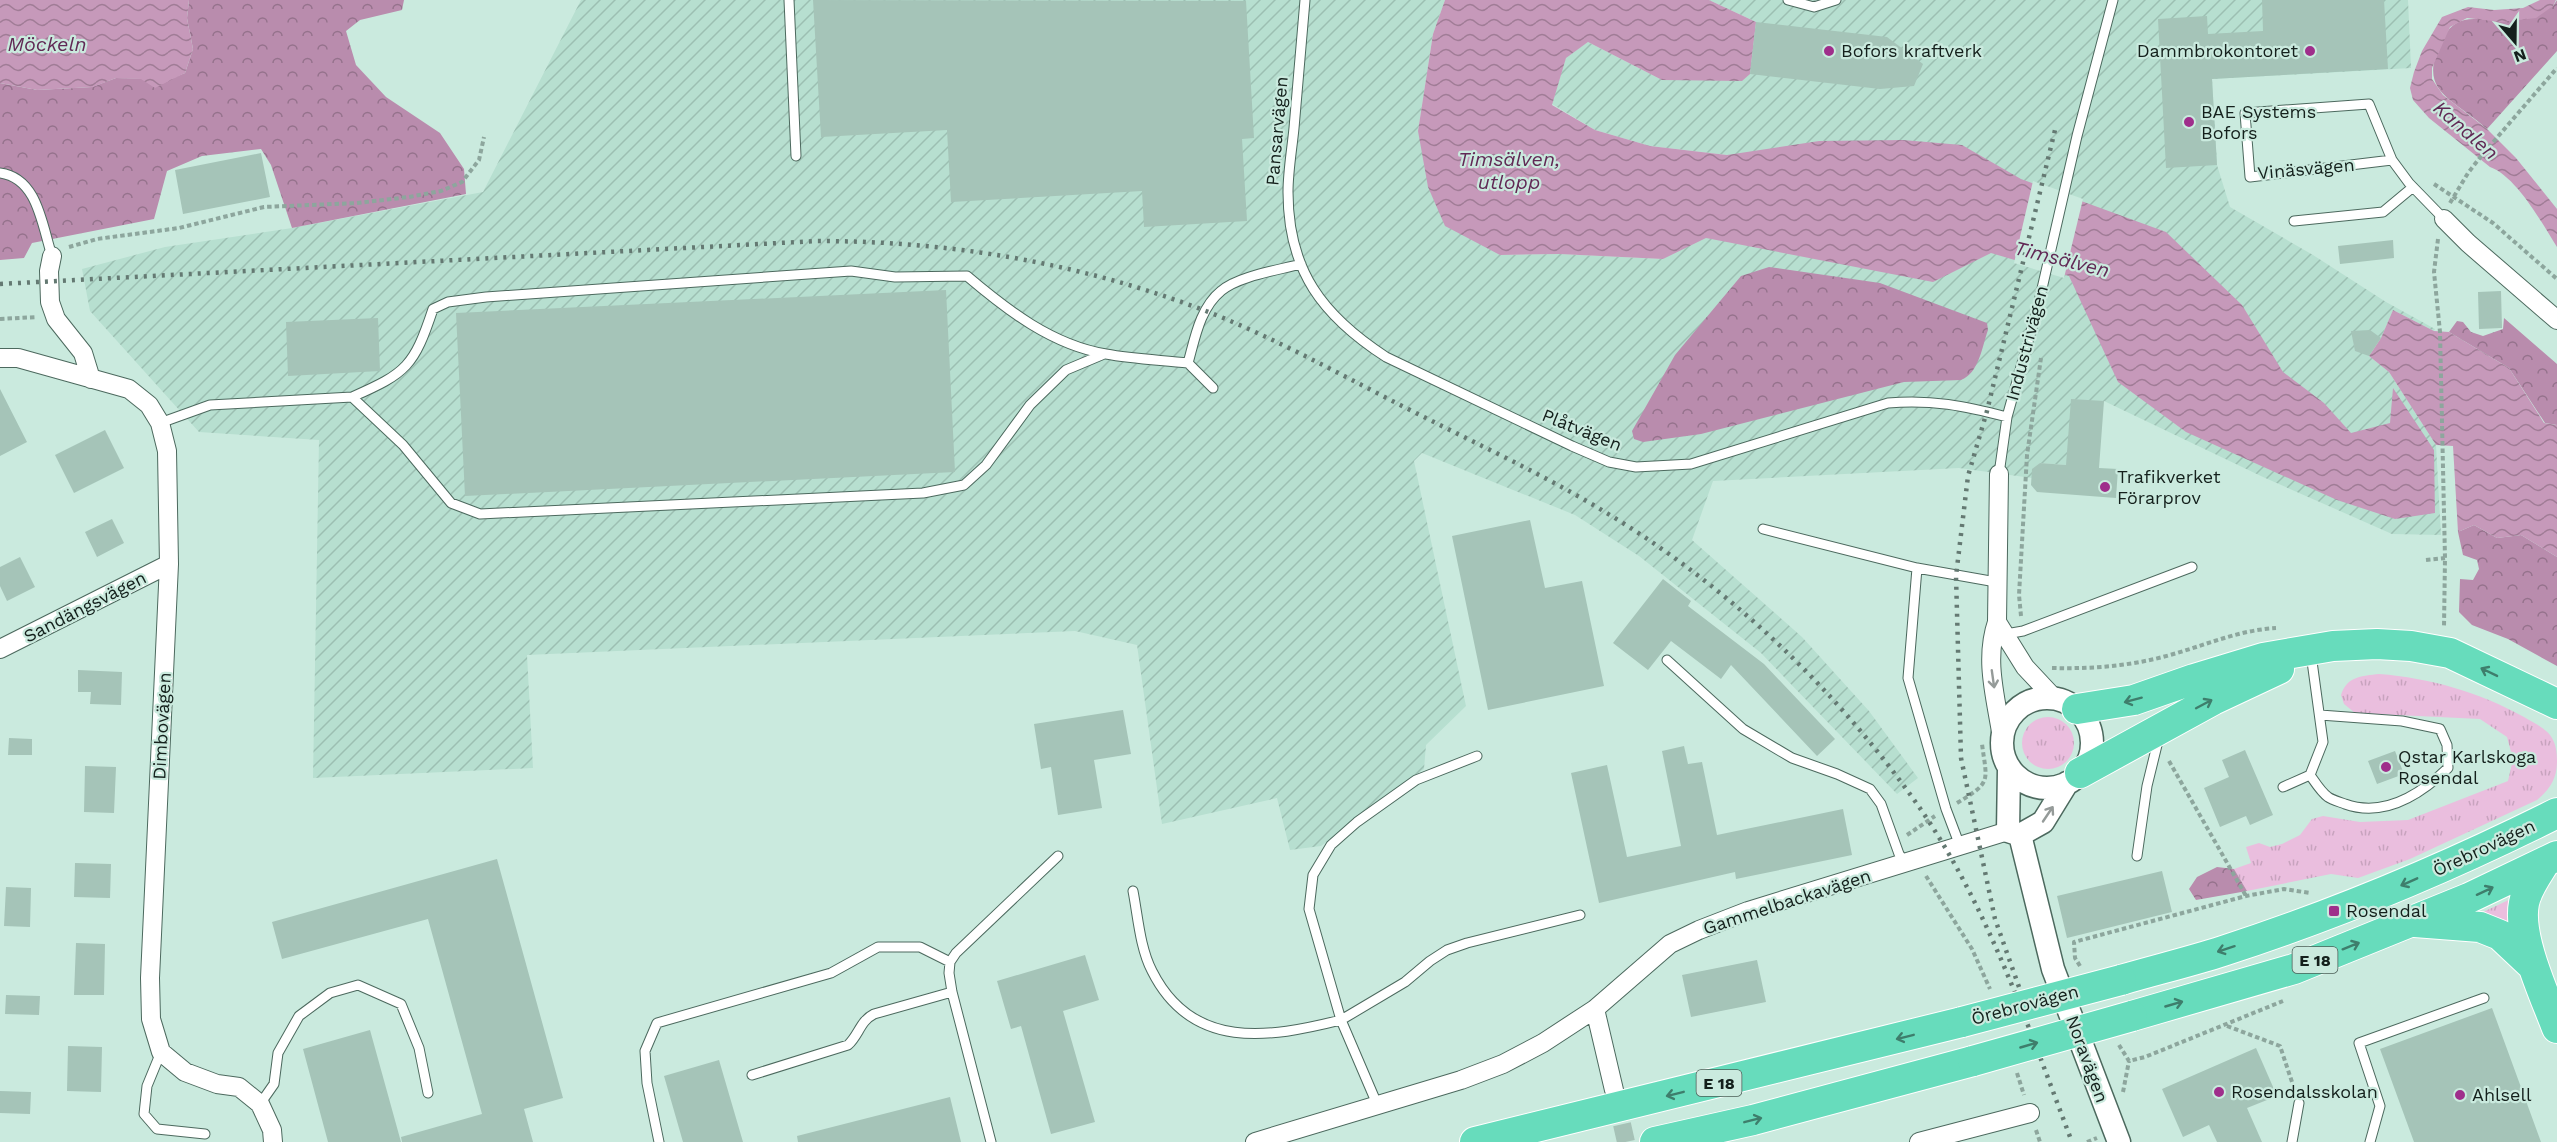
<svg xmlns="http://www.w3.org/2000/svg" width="2557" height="1142" font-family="'Work Sans',sans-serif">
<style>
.industrial{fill:url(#industrial-furrows)}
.grass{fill:url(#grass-tufts)}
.forest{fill:url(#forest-crowns)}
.water{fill:url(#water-waves)}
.pier{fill:#caeade}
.building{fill:#a5c4b8}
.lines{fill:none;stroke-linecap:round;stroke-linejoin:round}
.minor-tunnel{stroke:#a6c2b7;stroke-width:18;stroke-dasharray:18 9;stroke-linecap:butt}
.service-casing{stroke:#4c695e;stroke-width:11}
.minor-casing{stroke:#4c695e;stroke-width:20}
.tertiary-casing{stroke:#4c695e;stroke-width:25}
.trunk-casing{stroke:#fff;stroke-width:32}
.path{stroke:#8da69d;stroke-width:4;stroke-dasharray:4.5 3;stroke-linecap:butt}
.service{stroke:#fff;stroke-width:9}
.minor{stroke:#fff;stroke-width:18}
.tertiary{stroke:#fff;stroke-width:22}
.trunk{stroke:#67dcbc;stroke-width:30}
.rail{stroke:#647972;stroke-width:4.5;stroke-dasharray:3 6;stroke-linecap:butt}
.trunk-bridge-casing{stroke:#fff;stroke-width:32;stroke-linecap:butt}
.trunk-bridge{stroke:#67dcbc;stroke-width:30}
.oneway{stroke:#3e7e6c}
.oneway2{stroke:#959b99}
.poi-dot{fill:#9f2e8b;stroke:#caeade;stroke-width:2}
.labels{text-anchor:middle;stroke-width:4.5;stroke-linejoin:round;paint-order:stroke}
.shield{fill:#caeade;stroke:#4b5d56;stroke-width:1.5}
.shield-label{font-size:16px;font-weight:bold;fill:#14201c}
.poi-label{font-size:18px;fill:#14201c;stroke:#caeade;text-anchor:start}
.street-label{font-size:18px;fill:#14201c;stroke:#caeade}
.water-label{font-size:20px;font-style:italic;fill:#612955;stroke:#caeade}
</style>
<defs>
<pattern id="industrial-furrows" width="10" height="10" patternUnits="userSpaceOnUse" patternTransform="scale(1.5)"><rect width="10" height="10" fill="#b7dfd0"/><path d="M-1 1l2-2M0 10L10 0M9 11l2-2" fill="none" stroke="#9cbfb2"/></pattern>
<pattern id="grass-tufts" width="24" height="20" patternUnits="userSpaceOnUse" patternTransform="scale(1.5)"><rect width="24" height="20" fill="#eabede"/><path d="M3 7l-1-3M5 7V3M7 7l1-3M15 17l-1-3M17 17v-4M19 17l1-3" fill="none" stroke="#c8a3be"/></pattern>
<pattern id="forest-crowns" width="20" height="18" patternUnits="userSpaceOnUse" patternTransform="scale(1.5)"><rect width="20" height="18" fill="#b98cad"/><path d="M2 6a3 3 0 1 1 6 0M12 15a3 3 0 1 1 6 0" fill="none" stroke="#95728c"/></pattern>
<pattern id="water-waves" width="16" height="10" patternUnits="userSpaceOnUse" patternTransform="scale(1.5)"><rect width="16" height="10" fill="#c699ba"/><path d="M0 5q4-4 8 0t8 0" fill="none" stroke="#a07c96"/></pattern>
</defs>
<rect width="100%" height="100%" fill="#caeade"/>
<path class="industrial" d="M581 0H1445L1433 34 1418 131 1500 255 1559 254 1663 259 1727 155 1650 146 1595 130 1552 104 1566 57 1588 42 1662 80 1756 22 1709 0H2408L2411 68 2212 79 2217 165 2230 207 2313 255 2386 302 2435 329 2434 331 2393 310 2381 338 2369 356 2389 372 2436 445 2441 535 2392 534 2263 477 2104 401 2066 465 2040 463 2032 478 1959 468 1713 481 1692 540 1802 637 1869 711 1918 778 1897 794 1761 653 1639 556 1575 515 1422 453 1414 461 1466 706 1426 745 1424 769 1321 846 1290 850 1277 798 1162 824 1137 645 1075 631 527 655 533 768 313 778 319 440 199 432 90 311 82 269 165 247 292 228 483 192Z"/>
<path class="grass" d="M2379 674C2430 678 2479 692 2524 717 2532 722 2545 728 2550 735 2556 743 2557 752 2557 761 2557 779 2550 789 2537 800L2410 859 2358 878 2331 874 2247 891 2234 869 2251 863 2246 847 2259 843 2270 847 2282 844 2300 835 2312 819 2323 816 2360 822 2408 820 2508 781 2513 759 2507 737 2480 719 2355 713 2344 704 2341 695C2347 676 2362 676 2379 674Z
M2022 743a26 26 0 1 1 52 0a26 26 0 1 1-52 0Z
M2515 897V923L2506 927 2481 913Z"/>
<path class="forest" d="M189 0H404L402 10 360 20 346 31 356 65 386 97 440 133 464 169 466 194 292 228 271 165 261 149 202 156 167 171 154 219 32 243 24 258 0 260V83L37 90 92 87 116 78 170 79 185 73 193 49 187 18Z
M2557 0V51L2487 129C2452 97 2414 92 2444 37 2451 23 2462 18 2478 19L2553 6Z
M1769 267 1880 283 1987 323 1988 330C1982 347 1979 373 1961 380L1904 382 1701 434 1643 442 1634 439 1632 431 1675 355 1741 276Z
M2504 318 2557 364V425L2545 423 2509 368 2449 332 2457 321 2463 322 2471 332 2483 336 2503 329Z
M2474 525 2497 538 2521 535 2557 557V666L2508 639 2472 625 2459 612 2460 579 2473 580 2479 569 2477 560 2463 555 2458 532Z
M2217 867 2234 869 2247 891 2196 900 2189 889 2197 877Z"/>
<path class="water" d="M0 0H189L187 18 193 49 185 73 155 88 141 79 116 78 93 87 37 90 0 83Z
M1445 0H1709L1756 22 1750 74 1742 81 1662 80 1588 42 1566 58 1552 105 1595 130 1650 146 1727 155 1819 141 1903 140 1962 145 2021 179 2166 232 2242 305 2283 372 2324 403 2351 433 2390 423 2393 388 2434 450 2435 513 2395 519 2337 500 2186 432 2118 382 2069 276 1991 253 1933 282 1706 238 1663 259 1559 254 1500 255 1445 226 1428 187 1418 131 1433 34Z
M2540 0H2556L2553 6 2536 18 2501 22 2467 18 2450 27 2432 68V79L2443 95 2487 129 2516 158 2557 209V247C2542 223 2516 176 2490 167L2429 118 2413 100 2410 88 2414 72 2422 51 2442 17 2468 7 2494 10 2523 8Z
M2393 310 2434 331 2449 332 2509 368 2544 423 2557 425V557L2521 535 2497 538 2474 525 2458 532 2453 446 2436 445 2389 372 2369 356 2381 338Z"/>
<path class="pier" d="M2033 181 2083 199 2064 278 2014 263Z"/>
<path class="building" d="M813 0 1246 1 1254 138 1242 139 1247 221 1144 227 1142 191 951 202 947 130 821 137Z
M2262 0H2384L2388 69 2212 79 2217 165 2166 168 2158 19 2207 16 2208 34 2263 31Z
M1756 22 1887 37 1923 64 1914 86 1880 89 1750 74Z
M261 153 270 197 183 214 175 170Z
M2393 240 2394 258 2340 264 2338 246Z
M946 290 955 472 465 496 456 313Z
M2501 291 2502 328 2479 329 2478 292Z
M378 318 380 371 288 376 286 322Z
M2370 330 2381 338 2369 356 2355 351 2351 331Z
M0 389 27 442 0 456Z
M2071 399 2104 401 2099 468 2118 469 2116 498 2037 492 2031 485 2032 469 2040 463 2066 465Z
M105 430 124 468 74 493 55 455Z
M112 519 124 543 97 557 85 532Z
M1530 520 1545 588 1582 581 1604 686 1488 710 1452 536Z
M20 557 35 587 7 601 0 586V567Z
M1663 579 1691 601 1688 606 1764 664 1835 739 1817 756 1731 665 1721 679 1671 641 1648 670 1613 643Z
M78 670 122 672 121 705 90 704 91 692H78Z
M1123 710 1131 754 1094 760 1102 808 1058 815 1051 767 1041 769 1034 724Z
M9 738 32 739V755H8Z
M1684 746 1688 764 1702 762 1717 835 1843 809 1852 855 1736 879 1735 872 1599 903 1571 773 1607 765 1627 857 1681 846 1662 751Z
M2245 750 2273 815 2250 825 2246 816 2220 827 2204 788 2229 777 2222 760Z
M2395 751 2404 774 2377 784 2368 761Z
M85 766 116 767 114 813 84 812Z
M497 859 563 1098 524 1109 533 1142H402L401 1137 482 1114 428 919 282 959 272 922Z
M75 863 111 864 110 898 74 897Z
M2162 871 2172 912 2067 938 2057 896Z
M6 887 31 888 30 927 4 926Z
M76 943 105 944 104 995H74Z
M1085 955 1099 1000 1063 1011 1095 1122 1051 1134 1021 1026 1011 1029 997 981Z
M1757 960 1766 1002 1691 1017 1682 975Z
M6 995 40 996 39 1015 5 1014Z
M2492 1008 2541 1142H2414L2380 1049Z
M370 1030 401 1142H328L303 1049Z
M68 1046 102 1047 101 1092 67 1091Z
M2256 1048 2277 1096 2247 1108 2262 1142H2217L2209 1125 2183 1137 2162 1089Z
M719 1060 743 1142H683L664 1076Z
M0 1091 31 1092 30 1114 0 1113Z
M950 1097 961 1142H798L797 1136Z"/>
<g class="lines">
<path class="minor-tunnel" d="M1616 1098 1626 1142"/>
<defs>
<path id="service" d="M789 0 796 156
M1305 0C1301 43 1298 85 1294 128 1292 149 1288 171 1288 192 1288 271 1323 316 1386 357L1572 446 1609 462 1636 467 1691 464 1888 403C1931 399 1965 406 2007 417
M1788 0 1814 7 1836 0
M2392 160 2250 177 2245 113 2369 104 2392 160 2409 183 2444 219
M0 173C38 178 42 226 52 256
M2294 221 2383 212 2413 187
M1104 354 1066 370 1030 405 986 465 964 485 923 493 480 514 451 503 403 445 352 397C407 373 414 366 433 309L448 302 486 297 851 271 895 277 967 276C1007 310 1052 345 1106 354 1133 359 1161 360 1188 363 1195 338 1200 308 1221 291 1238 276 1279 270 1301 264
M1188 363 1213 388
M160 423 210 405 352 397
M1999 474 2007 417 2038 306 2077 136 2113 0
M1763 529 1917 568 1996 582
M1917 568 1908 678 1946 809 1960 846
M2006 634 2023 631 2192 567
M1667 660 1743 729 1792 758 1837 774 1870 789 1881 804 1899 854 1906 864
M1477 756 1416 780 1357 822 1331 845 1313 875 1309 909 1341 1020 1405 982 1430 961 1447 950 1467 943 1580 915
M2310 775C2315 782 2321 792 2328 797 2332 800 2340 802 2345 804 2384 818 2420 795 2448 768L2447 745 2440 729 2402 721 2320 715
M2283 787 2310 775 2323 742 2311 654
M2137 856 2147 786 2159 737
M1133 891C1138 917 1140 948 1152 971 1192 1051 1269 1038 1341 1020L1377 1104
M161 1052 147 1086 144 1114 157 1129 205 1134
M752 1075 848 1045C859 1035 860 1021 874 1014L952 992
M260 1104 274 1084 278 1053 299 1016 330 993 358 985 401 1004 419 1048 428 1093
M659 1142 647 1083 645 1051 657 1023 831 973 878 947H920L950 962
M991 1142 952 992 949 973 950 962 956 953 1058 856
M2292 1142 2299 1103
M2370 1142 2380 1106 2359 1043 2484 998"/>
<path id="minor" d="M2444 219 2468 243 2557 320
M52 256 49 271 50 302 56 319 83 353 91 379
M0 358H18L129 389 149 405 160 423 167 451 169 564 150 978 151 1019 161 1052 185 1072 217 1084 239 1087 260 1104 272 1130 273 1142
M1999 474 1997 622C1984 660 1996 698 2002 738
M1997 622 2025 667 2053 697
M0 649 169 564
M1595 1009 1614 1090
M1255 1142 1461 1080 1503 1064 1543 1043 1595 1009 1670 944 1699 930 1748 911 2008 831
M1919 1142 2030 1113"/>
<path id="tertiary" d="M2002 743a45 45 0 1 1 90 0a45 45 0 1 1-90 0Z
M2009 769 2008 831 2020 835 2043 822 2067 783
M2020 835 2053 969 2119 1142"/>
<path id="trunk" d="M2077 709 2134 700 2194 679 2263 658 2333 646 2377 644 2411 646 2450 653 2557 704
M2080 773 2213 700 2279 669
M2545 862C2537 875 2527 888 2524 903 2517 937 2545 996 2557 1028
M2415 922 2480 927 2500 935 2533 966
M2121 980C2155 970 2189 962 2223 951 2337 914 2449 867 2557 813
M2132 1016 2294 969 2469 898 2557 856
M1475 1142 1962 1022
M1655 1142 1753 1120 1973 1061"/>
</defs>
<use href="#service" class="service-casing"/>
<use href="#minor" class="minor-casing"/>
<use href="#tertiary" class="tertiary-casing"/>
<use href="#trunk" class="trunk-casing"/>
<path class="path" d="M2434 184 2493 223 2557 279
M2450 203 2468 173 2482 155 2557 68
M2438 239 2434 272 2440 332 2445 558 2444 627
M69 247 97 239 179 228 264 207 357 203 409 197 441 191 462 182 479 160 484 137
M0 319 37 317
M2426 560 2445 558
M2021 616 2019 595 2027 455 2041 358
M2052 668C2093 669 2131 666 2170 655 2206 645 2239 630 2276 628
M2169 761 2246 896
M1957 803C1992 782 1987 782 1982 744
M1907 835 1935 816
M1926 876 1972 949 1990 989
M2080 966 2075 958 2074 942 2246 896 2284 889 2310 893
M2227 1026 2280 1046 2295 1091
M2119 1045 2129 1061 2145 1057 2283 1001
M2017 1073 2024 1095
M2123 1092 2129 1061
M2036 1130 2040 1142
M2087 1142 2097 1138"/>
<use href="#service" class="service"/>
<use href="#minor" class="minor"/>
<use href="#tertiary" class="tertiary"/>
<use href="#trunk" class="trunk"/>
<path class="rail" d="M0 284 817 241C951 241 1080 263 1206 311 1280 340 1350 380 1422 416 1483 447 1546 476 1605 512 1728 586 1835 688 1917 804 1987 903 2029 1029 2072 1142
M2019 987 1995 919 1961 758 1956 576 1968 476 1987 411 2055 130"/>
<defs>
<path id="trunk-bridge" d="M1962 1022 2121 980
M1973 1061 2132 1016"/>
</defs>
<use href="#trunk-bridge" class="trunk-bridge-casing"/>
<use href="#trunk-bridge" class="trunk-bridge"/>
</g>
<defs><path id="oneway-shaft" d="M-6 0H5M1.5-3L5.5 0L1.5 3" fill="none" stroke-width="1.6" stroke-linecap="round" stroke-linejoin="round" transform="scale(1.5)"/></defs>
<g class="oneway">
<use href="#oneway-shaft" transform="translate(2489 672) rotate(-154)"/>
<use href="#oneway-shaft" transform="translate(2133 700) rotate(165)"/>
<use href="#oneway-shaft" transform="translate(2204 704) rotate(-28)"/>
<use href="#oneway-shaft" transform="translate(2409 882) rotate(156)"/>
<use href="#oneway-shaft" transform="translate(2485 891) rotate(-25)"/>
<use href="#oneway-shaft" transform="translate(2351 946) rotate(-22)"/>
<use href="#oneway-shaft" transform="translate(2226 949) rotate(162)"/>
<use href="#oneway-shaft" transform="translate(2174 1004) rotate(-16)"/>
<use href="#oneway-shaft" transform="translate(1905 1037) rotate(166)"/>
<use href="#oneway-shaft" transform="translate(2029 1045) rotate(-16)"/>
<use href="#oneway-shaft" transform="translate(1675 1094) rotate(166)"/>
<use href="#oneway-shaft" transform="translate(1753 1120) rotate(-14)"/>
</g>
<g class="oneway2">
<use href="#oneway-shaft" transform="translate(1993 679) rotate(82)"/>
<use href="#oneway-shaft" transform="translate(2048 814) rotate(-56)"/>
</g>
<g class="poi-dot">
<circle cx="1829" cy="51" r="6"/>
<circle cx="2310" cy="51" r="6"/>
<circle cx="2189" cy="122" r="6"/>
<circle cx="2105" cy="487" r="6"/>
<circle cx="2386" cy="767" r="6"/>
<rect x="2328" y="905" width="12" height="12" rx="3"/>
<circle cx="2219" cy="1092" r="6"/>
<circle cx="2460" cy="1095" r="6"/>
</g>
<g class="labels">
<g class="shield">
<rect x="2292.5" y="947" width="45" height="26" rx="4.5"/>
<rect x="1696.5" y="1070" width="45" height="26" rx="4.5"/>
</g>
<g class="shield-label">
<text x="2315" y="966">E 18</text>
<text x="1719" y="1089">E 18</text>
</g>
<g class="poi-label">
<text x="1841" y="57">Bofors kraftverk</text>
<text x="2298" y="57" text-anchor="end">Dammbrokontoret</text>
<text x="2201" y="118">BAE Systems<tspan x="2201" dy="21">Bofors</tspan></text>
<text x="2117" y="483">Trafikverket<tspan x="2117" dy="21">Förarprov</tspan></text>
<text x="2398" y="763">Qstar Karlskoga<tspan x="2398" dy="21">Rosendal</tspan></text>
<text x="2346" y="917">Rosendal</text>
<text x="2231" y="1098">Rosendalsskolan</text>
<text x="2472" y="1101">Ahlsell</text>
</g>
<g class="street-label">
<text transform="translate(1277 131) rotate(-85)" y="6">Pansarvägen</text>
<text transform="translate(2306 169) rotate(-5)" y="6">Vinäsvägen</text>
<text transform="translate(2027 343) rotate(-75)" y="6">Industrivägen</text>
<text transform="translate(1582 430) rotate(22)" y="6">Plåtvägen</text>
<text transform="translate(85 607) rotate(-27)" y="6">Sandängsvägen</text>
<text transform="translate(162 726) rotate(-87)" y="6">Dimbovägen</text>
<text transform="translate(2484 848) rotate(-25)" y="6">Örebrovägen</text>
<text transform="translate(1787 902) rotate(-18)" y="6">Gammelbackavägen</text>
<text transform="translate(2025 1005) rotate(-15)" y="6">Örebrovägen</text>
<text transform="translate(2087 1059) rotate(70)" y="6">Noravägen</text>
</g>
<g class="water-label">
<text x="47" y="51">Möckeln</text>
<text transform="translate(2466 130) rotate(41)" y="7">Kanalen</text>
<text x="1509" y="166">Timsälven,<tspan x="1509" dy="23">utlopp</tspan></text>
<text transform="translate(2062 259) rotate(14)" y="7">Timsälven</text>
</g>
</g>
<g transform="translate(2515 42) rotate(160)" stroke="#caeade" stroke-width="4.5" paint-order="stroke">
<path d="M0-4.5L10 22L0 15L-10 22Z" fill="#14201c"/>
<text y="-9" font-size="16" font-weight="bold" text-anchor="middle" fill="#14201c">N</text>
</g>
</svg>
